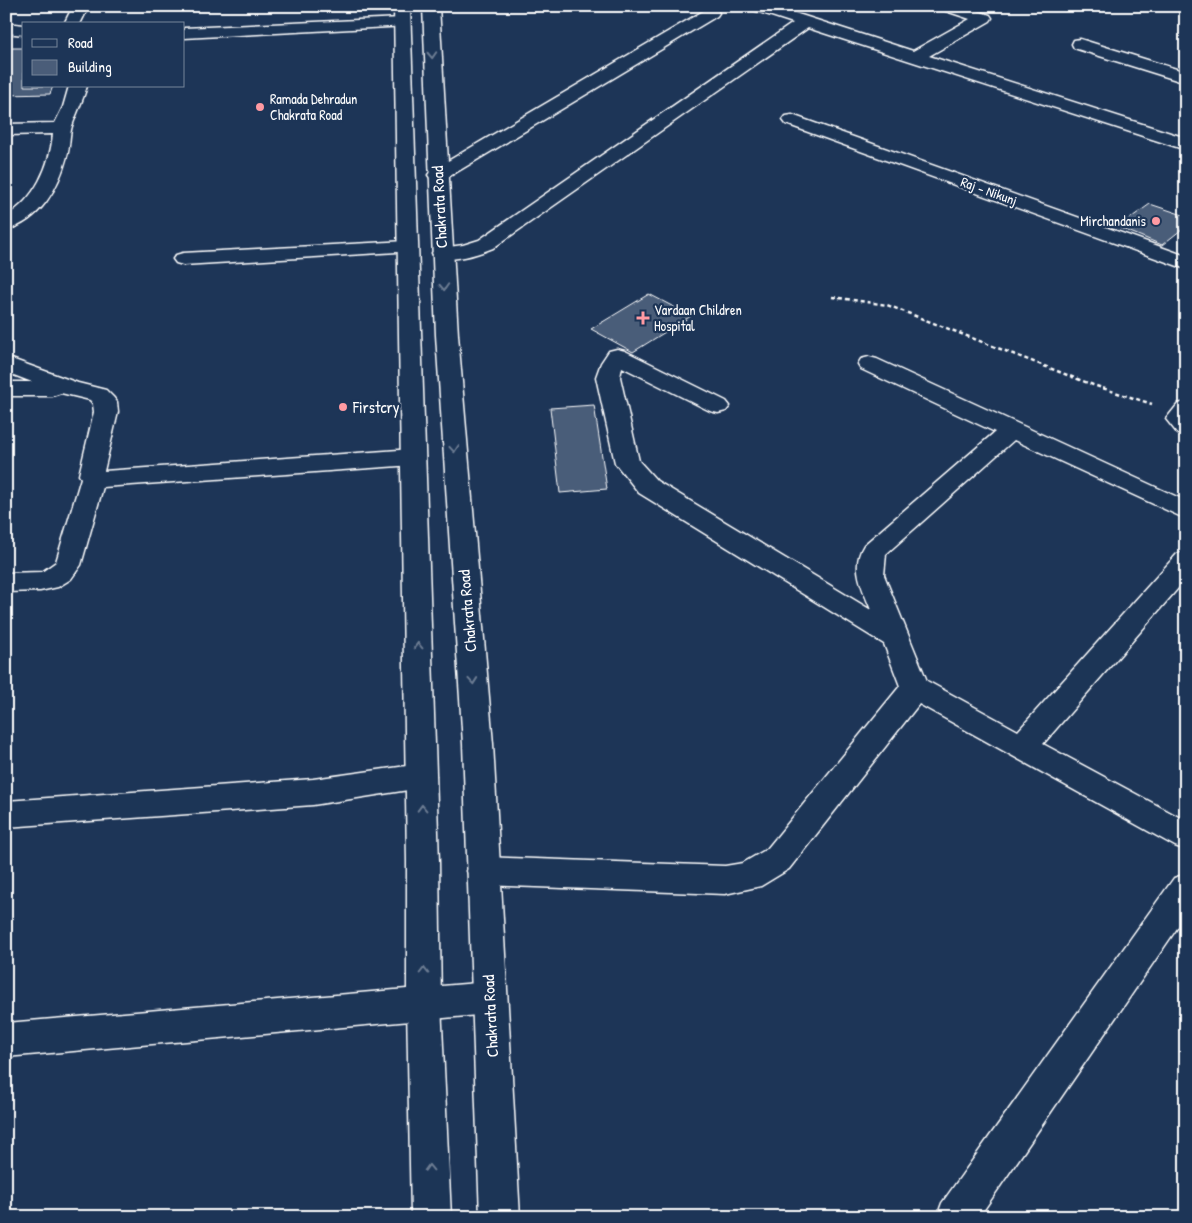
<svg xmlns="http://www.w3.org/2000/svg" width="1192" height="1223" font-family="'Patrick Hand',sans-serif">
<style>
.building{fill:#4a5d79;stroke:#fff}
.lines{fill:none;stroke-linecap:round;stroke-linejoin:round}
.street-casing{stroke:#fff;stroke-width:3}
.secondary-casing{stroke:#fff;stroke-width:3}
.path{stroke:#fff;stroke-width:2.5;stroke-dasharray:4 3;stroke-linecap:butt}
.street{fill:#1d3557;fill-rule:evenodd}
.secondary{fill:#1d3557;fill-rule:evenodd}
.oneway{stroke:#6c7c92}
.poi-dot{fill:#ff9aa2;stroke:#1d3557;stroke-width:2}
.labels{text-anchor:middle;stroke-width:4.5;stroke-linejoin:round;paint-order:stroke}
.far-poi-label{font-size:14px;fill:#fff;stroke:#1d3557;text-anchor:start}
.far-street-label{font-size:14px;fill:#fff;stroke:#1d3557}
.street-label{font-size:16px;fill:#fff;stroke:#1d3557}
.poi-label{font-size:16px;fill:#fff;stroke:#1d3557;text-anchor:start}
</style>
<rect width="100%" height="100%" fill="#1d3557"/>
<filter id="ink" filterUnits="userSpaceOnUse"><feTurbulence type="fractalNoise" baseFrequency=".02" numOctaves="2"/><feDisplacementMap in="SourceGraphic" scale="10" xChannelSelector="R" yChannelSelector="G"/><feConvolveMatrix kernelMatrix="1 2 1 2 8 2 1 2 1" color-interpolation-filters="sRGB"/></filter>
<g filter="url(#ink)">
<path class="building" d="M12 48H24V86H53L50 94 6 95V60Z
M1150 204 1186 216V226L1162 245 1118 227Z
M649 294 691 316 633 352 591 329Z
M594 405 607 489 560 493 550 408Z"/>
<g class="lines">
<defs>
<path id="street" d="M73 6H89L80 24H64Z
M748 6H773L913 51 970 19 940 9 938 6H963L990 15 992 18 990 21 929 56 1186 138V150L808 28 493 248C475 255 454 262 435 257L432 253 435 249 463 245 479 240 793 23 750 9Z
M711 8 717 10 719 13 717 16 445 179 438 181 431 179 428 175 431 171 705 10Z
M402 18 408 20 410 23 408 26 184 38V28Z
M6 23 24 25V35L6 33Z
M1080 39 1186 72V83L1074 48 1072 44 1074 40Z
M69 86H87C83 100 77 112 72 126 69 135 70 147 67 156 59 187 40 222 6 230V216C35 200 50 166 53 134L6 135V124L55 123 63 107Z
M792 115 1186 256V269L786 124 783 120 786 116Z
M407 241 414 243 417 247 414 251 183 265 176 263 173 259 176 255 183 253Z
M617 349 625 351 726 401 730 406 726 411 718 413 710 411 622 367 620 377 639 461 657 481 871 610C863 589 850 567 864 545L995 432 861 369 858 364 861 359 869 357 877 359 1186 501V519L1014 440 886 554 884 575 927 681 1018 731 1177 554 1186 552V579L1043 744 1186 821V850L1175 846 919 704 789 869 761 886 725 894 483 885 472 881 467 871 472 861 483 857 725 866 743 863 767 849 900 686 884 644 639 493 615 463 596 377 601 363 609 351Z
M6 357 78 383 106 390 113 397 117 402 118 412 104 471 413 449 422 451 425 457 422 463 413 465 103 487 81 565 71 579 58 587 40 591 6 592V573L42 572 56 562 81 478 79 475 94 412 93 404 90 400 61 393 52 396H6V382H32L6 372Z
M1186 402V436L1178 434 1166 419 1178 404Z
M421 764 432 767 436 776 432 785 421 788 313 805 6 827V801L313 779Z
M1186 874V915L979 1217H937L942 1203 1174 878Z
M489 982 501 987 506 998 501 1009 489 1014 6 1057V1023Z"/>
<path id="secondary" d="M394 6H410L439 862 441 1004 451 1217H411L407 1004V862Z
M423 6H439L458 335 493 744 520 1217H480L463 744 436 335Z"/>
</defs>
<use href="#street" class="street-casing"/>
<use href="#secondary" class="secondary-casing"/>
<path class="path" d="M832 297 887 305 1093 385 1152 404"/>
<use href="#street" class="street"/>
<use href="#secondary" class="secondary"/>
</g>
<defs><path id="oneway-chevron" d="M-2-3.5L2.5 0L-2 3.5" fill="none" stroke-width="1.6" stroke-linecap="round" stroke-linejoin="round" transform="scale(1.25)"/></defs>
<g class="oneway">
<use href="#oneway-chevron" transform="translate(432 55) rotate(87)"/>
<use href="#oneway-chevron" transform="translate(444 287) rotate(87)"/>
<use href="#oneway-chevron" transform="translate(454 449) rotate(85)"/>
<use href="#oneway-chevron" transform="translate(418 646) rotate(-92)"/>
<use href="#oneway-chevron" transform="translate(473 681) rotate(85)"/>
<use href="#oneway-chevron" transform="translate(422 808) rotate(-91)"/>
<use href="#oneway-chevron" transform="translate(424 971) rotate(-90)"/>
<use href="#oneway-chevron" transform="translate(429 1168) rotate(-92)"/>
</g>
</g>
<g class="poi-dot">
<circle cx="260" cy="107" r="5"/>
<circle cx="1156" cy="221" r="5"/>
<path d="M640.5 310.5h5v5h5v5h-5v5h-5v-5h-5v-5h5z"/>
<circle cx="343" cy="407" r="5"/>
</g>
<g class="labels">
<g class="far-poi-label">
<text x="270" y="104">Ramada Dehradun<tspan x="270" dy="16">Chakrata Road</tspan></text>
<text x="1146" y="226" text-anchor="end">Mirchandanis</text>
<text x="654" y="315">Vardaan Children<tspan x="654" dy="16">Hospital</tspan></text>
</g>
<g class="far-street-label">
<text transform="translate(989 191) rotate(20)" y="5">Raj - Nikunj</text>
</g>
<g class="street-label">
<text transform="translate(439 207) rotate(-93)" y="6">Chakrata Road</text>
<text transform="translate(467 611) rotate(-95)" y="6">Chakrata Road</text>
<text transform="translate(490 1016) rotate(-93)" y="6">Chakrata Road</text>
</g>
<g class="poi-label">
<text x="353" y="413">Firstcry</text>
</g>
</g>
<rect width="1192" height="1223" fill="none" stroke="#1d3557" stroke-width="25"/>
<rect x="12" y="12" width="1167" height="1198" fill="none" stroke="#fff" stroke-width="2" filter="url(#ink)"/>
<rect x="22" y="22" width="162" height="65" fill="#1d3557" stroke="#77869a"/>
<rect x="32" y="39" width="25" height="8" fill="#1d3557" stroke="#77869a"/>
<text x="68" y="48" font-size="15" fill="#ffffff">Road</text>
<rect x="32" y="60" width="25" height="15" fill="#4a5d79" stroke="#77869a"/>
<text x="68" y="72" font-size="15" fill="#ffffff">Building</text>
</svg>
